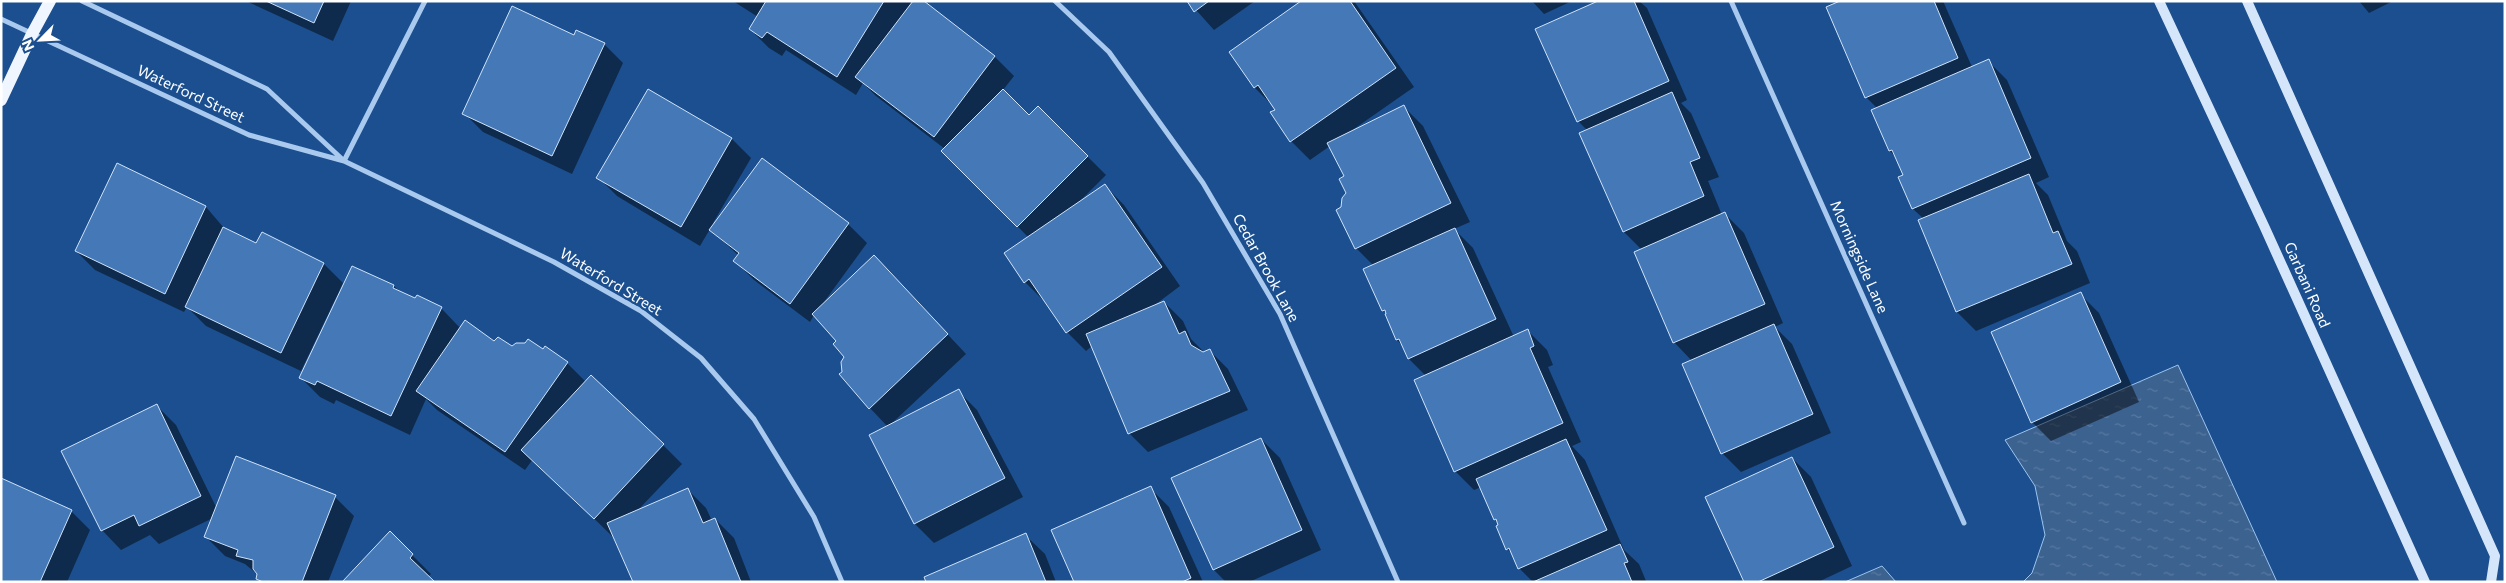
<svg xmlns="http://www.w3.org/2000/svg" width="2506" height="583" font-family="Commissioner,sans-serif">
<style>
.water{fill:url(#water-ripples);stroke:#9cc4f0}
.shadow{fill:#0007}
.building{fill:#4478b7;stroke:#cfe3fa}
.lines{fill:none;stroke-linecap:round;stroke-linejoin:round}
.street{stroke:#a9c9ee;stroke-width:5}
.secondary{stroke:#d6e6fa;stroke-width:10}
.primary{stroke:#f0f6ff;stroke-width:12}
.labels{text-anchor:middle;stroke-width:4.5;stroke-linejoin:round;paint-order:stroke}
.street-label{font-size:15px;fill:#fff;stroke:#1b4f8f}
</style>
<defs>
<pattern id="water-ripples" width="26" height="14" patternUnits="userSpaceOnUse" patternTransform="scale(1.25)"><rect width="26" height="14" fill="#3c6290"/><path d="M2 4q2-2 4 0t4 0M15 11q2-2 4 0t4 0" fill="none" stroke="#597aa1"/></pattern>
</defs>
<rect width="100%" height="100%" fill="#1b4f8f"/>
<path class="water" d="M2178 365 2277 582H2023L2032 573 2045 535 2035 486 2005 440Z
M1882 566 1896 582H1845Z"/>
<path class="shadow" d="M246 1H351L333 41Z
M733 1H922L995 57 1014 76 1003 90 1029 117 1038 107 1106 175 1081 200 1105 186 1124 205 1180 286 1152 307 1164 302 1183 321 1191 339 1204 352 1209 350 1228 369 1248 410 1148 452 1129 433 1092 346 1086 351 1067 332 1045 300 1044 301 1025 282 1029 238 943 151 945 149 876 96 863 83 856 95 786 50 782 56 769 48 750 29 758 17Z
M1188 1H1255L1214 30Z
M1303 1H1354L1414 87 1351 131 1404 107 1423 126 1470 222 1454 229 1473 248 1514 337 1528 331 1547 350 1553 365 1548 367 1581 442 1572 446 1585 460 1624 550 1639 564 1646 581 1533 582 1519 568 1514 555 1507 549 1499 523 1495 519 1481 487 1474 490 1455 471 1426 376 1409 359 1402 345 1397 340 1387 314 1383 310 1374 266 1356 248 1343 208 1348 193 1346 177 1330 146 1310 160 1291 141 1277 110 1255 88 1231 52Z
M1532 1H1572L1544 14Z
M1601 1H1639L1647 8 1687 100 1681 103 1691 113 1719 177 1708 181 1722 215 1725 214 1744 233 1783 323 1775 327 1792 344 1831 433 1741 472 1722 453 1692 361 1674 342 1642 250 1624 232 1581 134 1588 131 1578 121Z
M1843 1H1943L1972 67 1988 61 2007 80 2049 177 2036 183 2048 195 2067 241 2077 251 2090 283 1976 331 1957 312 1924 219 1913 209 1900 178 1905 175 1898 159 1890 151 1877 108 1866 97Z
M2359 1H2393L2369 13Z
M574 37 604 44 623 63 572 174 483 132 464 113Z
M648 90 732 139 751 158 713 223 715 224 763 160 848 224 867 243 824 302 893 276 966 354 891 424 958 391 977 410 1023 497 934 543 915 524 870 436 888 427 851 388 852 387 843 372 845 357 838 341 814 315 810 322 754 280 735 261 739 256 710 229 700 246 617 196 598 177Z
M117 165 206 207 224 228 257 245 324 264 343 283 301 371 206 326 187 307 184 312 95 270 76 251Z
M394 286 400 292 441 308 461 329 512 348 544 351 567 363 586 382 663 445 682 464 637 511 687 489 706 508 712 521 715 519 734 538 751 582H634L613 537 533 459 525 470 437 410 426 399 410 435 336 400 334 404 320 397 301 378Z
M2080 294 2099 313 2139 402 2051 441 2032 422Z
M157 406 176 425 217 509 335 497 354 516 328 582H260L257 579 258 575 245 564 225 556 206 537 213 518 159 544 150 535 121 550 102 530Z
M1261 439 1280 458 1321 550 1249 582H1226L1214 570 1173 478Z
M1792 458 1811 477 1852 566 1818 582H1746Z
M1150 488 1169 507 1203 582H1076Z
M71 511 90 530 67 582H1Z
M390 533 431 574 428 577 343 582Z
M1025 535 1045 554 1056 582H928Z"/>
<path class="building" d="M266 1H324L314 23Z
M766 1H884L837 77 767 32 762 38 749 29Z
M913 1H924L995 56 934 137 855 77Z
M1187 1H1209L1194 12Z
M1301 1H1350L1396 68 1290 142 1270 112 1275 110 1258 85 1254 88 1229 52Z
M1598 1H1634L1669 81 1577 122 1535 29Z
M1840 1H1934L1958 58 1865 98 1826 7Z
M512 6 574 35 576 30 605 43 552 156 462 114Z
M1989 59 2031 158 1912 209 1898 177 1903 175 1892 150 1889 151 1871 110Z
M648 89 732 138 681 227 596 178Z
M1003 89 1029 115 1038 106 1088 156 1017 227 941 151Z
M1672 92 1700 158 1690 162 1704 196 1623 232 1579 133Z
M1404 105 1451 203 1355 249 1336 210 1341 207 1342 198 1346 193 1339 179 1344 176 1327 143Z
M762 158 849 223 790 304 733 261 739 253 709 230Z
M117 163 206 206 165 294 75 251Z
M2029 174 2053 233 2058 231 2072 264 1956 312 1918 220Z
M1105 184 1162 267 1066 333 1029 279 1024 283 1004 253Z
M1725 212 1765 304 1673 343 1634 252Z
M223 227 256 243 262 232 324 263 281 353 185 307Z
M1455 228 1496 319 1408 359 1399 339 1396 340 1385 314H1386L1385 310 1382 311 1363 269Z
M874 255 948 334 869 409 839 374 842 372 841 362 844 357 833 344 836 341 812 314Z
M352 266 394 285 393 288 415 298 417 295 442 307 391 416 317 381 315 385 299 378Z
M2081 292 2121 382 2031 423 1991 332Z
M1164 301 1179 334 1185 331 1191 345 1203 352 1210 349 1230 391 1128 434 1086 334Z
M465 320 494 341 498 337 512 346 516 343H525L528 339 543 349 545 346 568 362 505 452 416 391Z
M1774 324 1813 414 1721 454 1682 364Z
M1528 329 1534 346 1530 348 1563 423 1454 472 1414 380Z
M591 375 664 444 594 519 521 450Z
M959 389 1005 478 914 524 869 435Z
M157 404 201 496 139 526 134 515 101 531 61 451Z
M1261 438 1302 530 1213 570 1171 478Z
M1566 439 1607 530 1518 569 1509 548 1506 550 1496 526 1498 525 1496 519 1494 520 1476 479Z
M236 456 336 495 302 582H263L256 579 257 574 253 569V560L236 556 238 550 204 537Z
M1792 457 1834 547 1758 582H1744L1705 497Z
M1 478 72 510 40 582H1Z
M1151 486 1191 578 1182 582H1074L1051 530Z
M688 488 703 523 715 518 741 582H633L607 523Z
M390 531 413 554 410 558 435 582H342Z
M1026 533 1046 582H926L924 577Z
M1620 544 1628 562 1624 563 1632 582H1533Z"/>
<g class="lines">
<path class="street" d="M82 1 267 89 342 159
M1055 1 1109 52 1203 183 1280 314 1398 582
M1731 1 1964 523
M1 19 249 135 344 161 554 262 641 311 701 358 754 419 814 517 842 582
M344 161 425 1"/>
<path class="secondary" d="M2159 1 2265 228 2425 582
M2247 1 2495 556 2491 582"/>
<path class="primary" d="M1 100 32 34 50 1"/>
</g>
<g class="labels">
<g class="street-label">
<text transform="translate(191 94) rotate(25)" y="5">Waterford Street</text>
<text transform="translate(1859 257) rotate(66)" y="5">Morningside Lane</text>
<text transform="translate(1266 268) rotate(61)" y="5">Cedar Brook Lane</text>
<text transform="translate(611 282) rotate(31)" y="5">Waterford Street</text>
<text transform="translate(2307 285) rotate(66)" y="5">Garbani Road</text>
</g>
</g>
<rect width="2506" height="583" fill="none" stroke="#ffffff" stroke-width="5"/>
<g transform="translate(40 40) rotate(246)" stroke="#1b4f8f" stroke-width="4" paint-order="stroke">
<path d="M0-4L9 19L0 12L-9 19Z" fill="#ffffff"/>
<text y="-8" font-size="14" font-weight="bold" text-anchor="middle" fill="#ffffff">N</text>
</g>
</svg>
